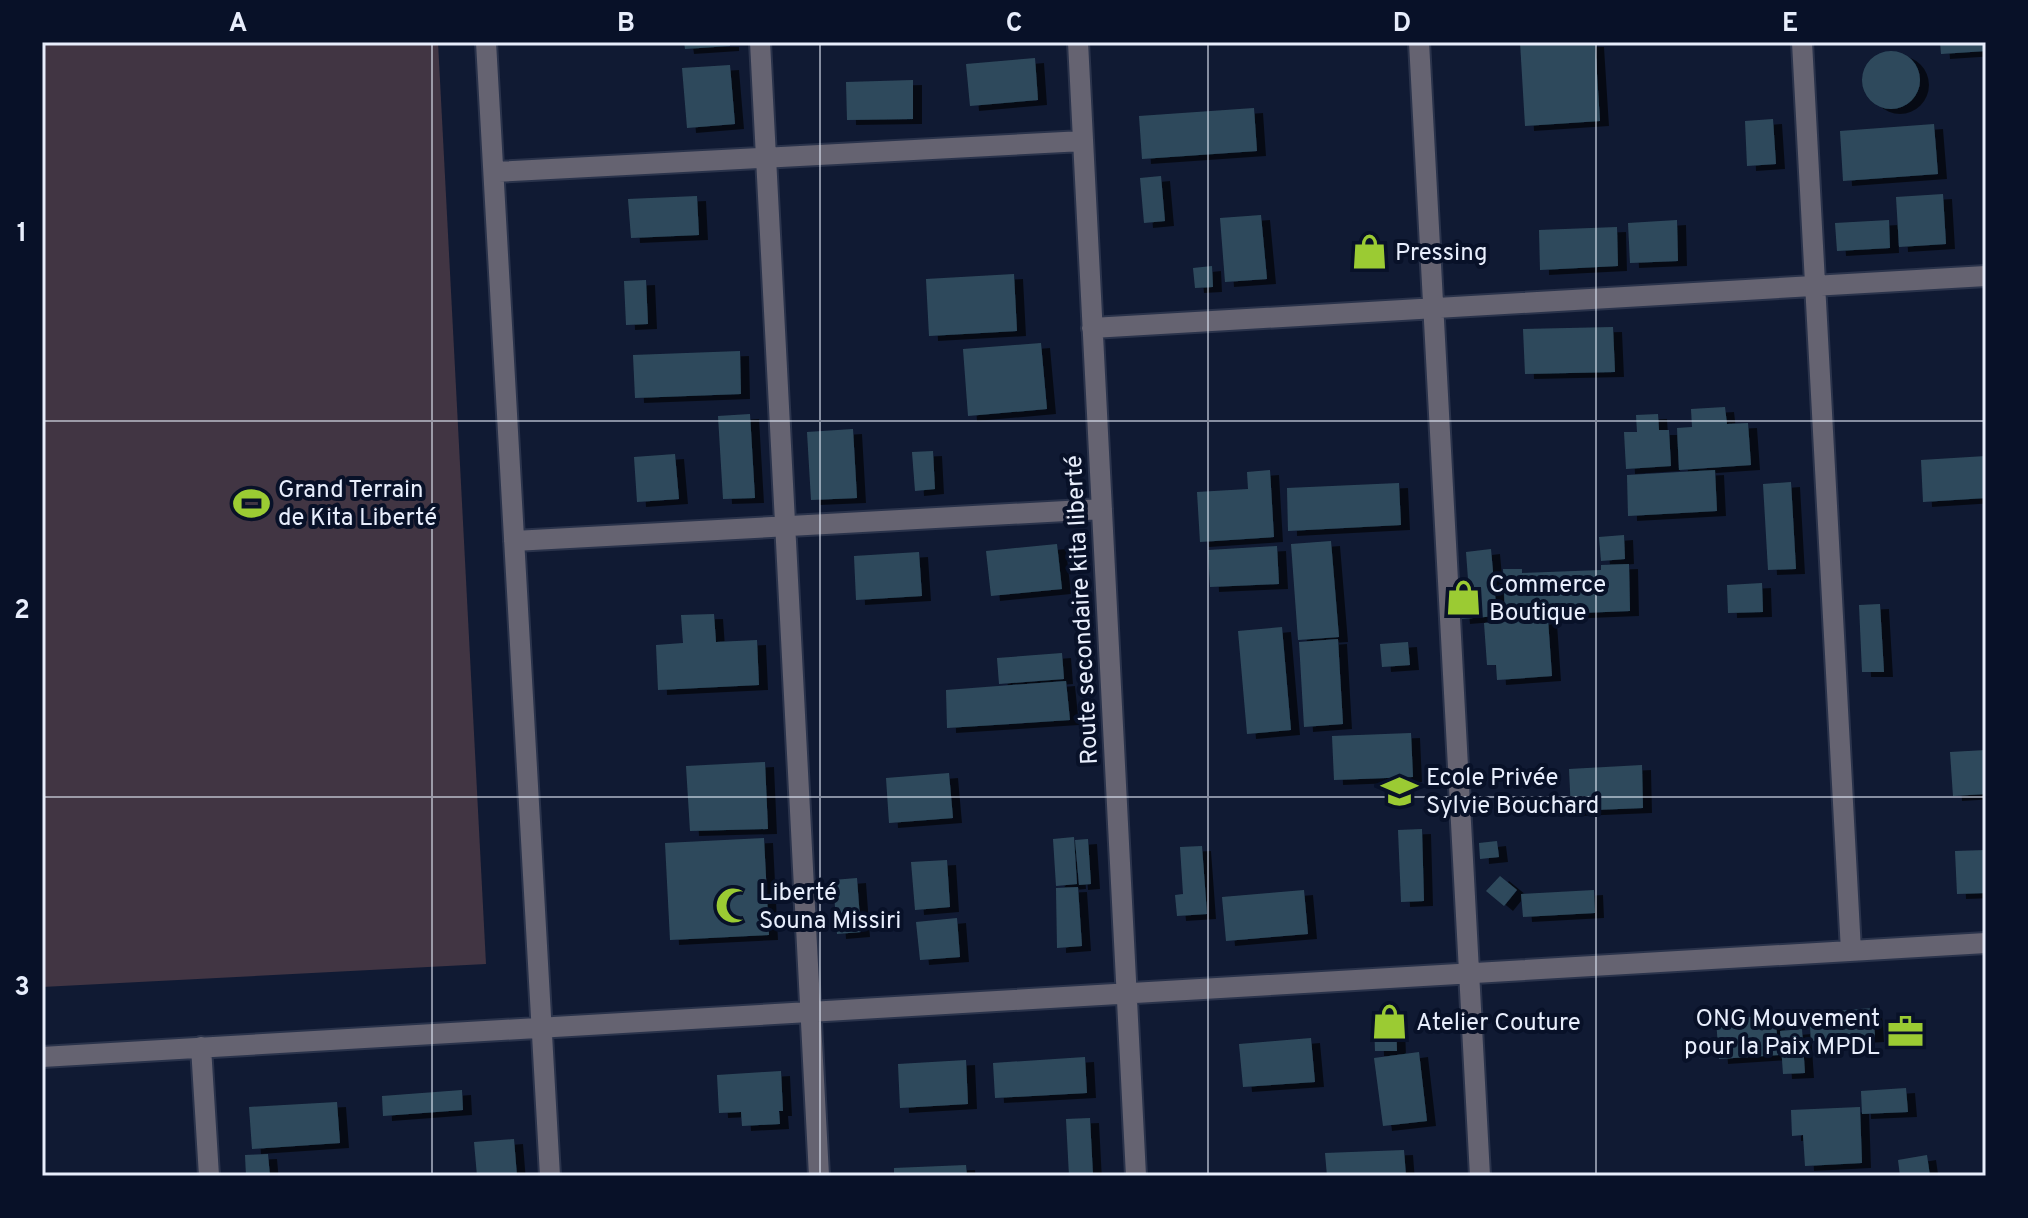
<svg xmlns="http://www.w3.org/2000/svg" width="2028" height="1218" font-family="Overpass,sans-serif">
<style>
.green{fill:#413543}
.building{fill:#2e4a5c;filter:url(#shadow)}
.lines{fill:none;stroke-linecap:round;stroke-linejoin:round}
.minor-casing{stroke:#2a334b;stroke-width:24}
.minor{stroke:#656371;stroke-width:20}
.grid{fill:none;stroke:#e8eefc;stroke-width:2;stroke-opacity:0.55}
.labels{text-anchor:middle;stroke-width:8;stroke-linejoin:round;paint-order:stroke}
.poi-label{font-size:24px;fill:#e8eefc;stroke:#081128;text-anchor:start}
.street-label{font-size:24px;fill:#e8eefc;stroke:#081128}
.neatline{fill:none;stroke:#e8eefc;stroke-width:3}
.grid-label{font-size:26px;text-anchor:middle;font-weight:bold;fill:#e8eefc}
</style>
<defs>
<filter id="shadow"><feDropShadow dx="9" dy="5" stdDeviation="0" flood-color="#0009"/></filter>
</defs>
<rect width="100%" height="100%" fill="#101a33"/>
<path class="green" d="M42 42H438L486 964 42 987Z"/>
<path class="building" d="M684 42H730V46L685 49Z
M1520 42H1595L1600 121 1525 126Z
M1940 42H1986V51L1941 54Z
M1862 80a29 29 0 1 1 58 0a29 29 0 1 1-58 0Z
M1035 58 1038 100 970 106 966 64Z
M730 65 735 124 687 128 682 68Z
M913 80V119L847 120 846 82Z
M1254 108 1257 151 1142 159 1139 116Z
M1773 119 1776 164 1747 166 1745 121Z
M1934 124 1938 174 1843 181 1840 131Z
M1161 176 1165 221 1144 223 1140 178Z
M1943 194 1946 244 1899 247 1896 197Z
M697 196 699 235 631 238 628 199Z
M1261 215 1267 279 1225 282 1220 218Z
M1677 220 1678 261 1630 263 1628 223Z
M1889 220 1890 248 1837 251 1835 223Z
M1617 227 1618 266 1540 270 1539 230Z
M1212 266 1213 287 1195 288 1193 268Z
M1014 274 1017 331 929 336 926 279Z
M646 280 648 324 626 325 624 281Z
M1613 327 1615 372 1525 374 1523 329Z
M1041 343 1047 409 968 416 963 349Z
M740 351 741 394 635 398 633 355Z
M1725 407 1727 424 1748 423 1751 465 1679 470 1677 428 1692 427 1691 409Z
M750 414 755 498 723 499 718 416Z
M1658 414 1659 430H1669L1671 466 1626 469 1624 432H1637L1636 415Z
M853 429 857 498 811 500 807 432Z
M933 451 935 489 915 491 912 452Z
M675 454 679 499 637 502 634 457Z
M1986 456V498L1923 502 1921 460Z
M1270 470 1274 537 1200 542 1197 492 1248 489 1247 472Z
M1715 470 1717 511 1628 516 1627 475Z
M1791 482 1796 569 1768 570 1763 484Z
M1399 483 1401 525 1288 531 1287 488Z
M1624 535 1625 559 1601 561 1599 537Z
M1331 541 1339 637 1298 640 1291 544Z
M1057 544 1062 589 991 596 986 551Z
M1277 546 1279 584 1210 587 1208 550Z
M1491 549 1497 616 1461 619 1457 580 1468 579 1466 552Z
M919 552 922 596 856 600 854 556Z
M1629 564 1630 611 1505 616 1503 569H1522V573L1601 570V565Z
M1762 583 1763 612 1728 613 1727 585Z
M1880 604 1884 672H1862L1859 605Z
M714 614 716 642 757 640 759 685 658 690 656 645 683 643 681 615Z
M1548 619 1552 676 1497 680 1496 665H1487L1484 623Z
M1282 627 1291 730 1247 734 1238 631Z
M1338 639 1343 724 1304 727 1299 642Z
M1408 642 1410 665 1382 667 1380 644Z
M1062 653 1064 679 999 684 997 658Z
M1066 681 1070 720 947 728 946 690Z
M1411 733 1413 777 1334 780 1332 736Z
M1986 750V794L1953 796 1950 752Z
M765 762 768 829 690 831 686 766Z
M1642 765 1643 808 1571 811 1569 769Z
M949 773 953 818 889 823 886 778Z
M1422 829 1424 901 1401 902 1398 830Z
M1074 837 1077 884 1056 886 1053 839Z
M764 838 769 935 670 940 665 843Z
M1088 839 1091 884 1079 885 1075 840Z
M1497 841 1499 857 1480 859 1479 843Z
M1202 846 1207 914 1177 916 1175 895 1183 894 1180 847Z
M1986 850V893L1957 894 1955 851Z
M947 860 950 907 915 910 911 862Z
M1500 876 1517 890 1504 906 1486 891Z
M857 878 861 932 837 934 833 880Z
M1078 887 1082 946 1057 948 1056 888Z
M1304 890 1308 934 1226 941 1222 897Z
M1594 890 1595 913 1523 917 1521 894Z
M957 918 960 957 920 960 916 922Z
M1873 1008 1875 1037 1811 1041 1809 1013Z
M1775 1015 1779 1055 1719 1059 1716 1020Z
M1374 1022H1396L1397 1051H1375Z
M1802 1029 1805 1073 1783 1074 1780 1031Z
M1311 1038 1315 1082 1243 1087 1239 1044Z
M1419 1052 1427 1121 1383 1126 1374 1058Z
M1085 1057 1087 1093 995 1098 993 1063Z
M966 1060 968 1104 900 1108 898 1064Z
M781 1071 783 1111H779L780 1124 742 1126 741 1112 719 1113 717 1075Z
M1906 1088 1908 1112 1862 1114 1861 1091Z
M462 1090 463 1110 383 1116 382 1096Z
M337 1102 340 1143 252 1149 249 1107Z
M1860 1107 1862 1163 1805 1166 1803 1135 1792 1136 1791 1110Z
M1090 1118 1093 1175 1069 1176 1066 1119Z
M514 1139 517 1176H477L474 1142Z
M1404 1150 1406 1176H1327L1325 1153Z
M268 1154 270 1176H246L245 1155Z
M1927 1155 1930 1176H1900L1898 1160Z
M966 1165 967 1176H894V1168Z"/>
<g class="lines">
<defs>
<path id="minor" d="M486 42 550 1176
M760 42 819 1176
M1078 42 1136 1176
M1419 42 1480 1176
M1802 42 1851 951
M494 172 1083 141
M1092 328 1986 276
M514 541 1102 509
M201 1047 209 1176
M42 1057 1986 943"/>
</defs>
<use href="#minor" class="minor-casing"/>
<use href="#minor" class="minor"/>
</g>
<path class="grid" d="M432 42V1176M820 42V1176M1208 42V1176M1596 42V1176M42 421H1986M42 797H1986"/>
<defs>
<symbol id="shop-bare" viewBox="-9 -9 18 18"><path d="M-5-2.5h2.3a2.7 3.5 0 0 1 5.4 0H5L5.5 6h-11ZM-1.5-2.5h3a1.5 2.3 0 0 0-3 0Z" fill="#9bcb33" stroke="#081128" stroke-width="2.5" paint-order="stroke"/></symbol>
<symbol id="stadium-bare" viewBox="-9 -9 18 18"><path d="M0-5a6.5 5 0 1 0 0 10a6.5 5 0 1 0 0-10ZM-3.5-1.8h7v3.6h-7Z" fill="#9bcb33" stroke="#081128" stroke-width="2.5" paint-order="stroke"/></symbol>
<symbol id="school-bare" viewBox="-9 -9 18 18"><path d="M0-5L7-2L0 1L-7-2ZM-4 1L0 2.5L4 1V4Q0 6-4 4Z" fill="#9bcb33" stroke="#081128" stroke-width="2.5" paint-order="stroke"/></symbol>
<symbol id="mosque-bare" viewBox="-9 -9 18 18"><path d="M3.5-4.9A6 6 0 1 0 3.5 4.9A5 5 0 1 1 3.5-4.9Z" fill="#9bcb33" stroke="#081128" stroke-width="2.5" paint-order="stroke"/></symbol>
<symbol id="office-bare" viewBox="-9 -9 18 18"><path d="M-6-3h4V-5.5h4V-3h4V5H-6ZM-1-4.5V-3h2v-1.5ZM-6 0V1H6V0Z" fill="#9bcb33" stroke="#081128" stroke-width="2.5" paint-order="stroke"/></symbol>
</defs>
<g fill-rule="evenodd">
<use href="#shop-bare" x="1344" y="226" width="51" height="51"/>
<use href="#stadium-bare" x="226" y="478" width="51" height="51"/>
<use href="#shop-bare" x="1438" y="572" width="51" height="51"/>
<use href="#school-bare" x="1374" y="766" width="51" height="51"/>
<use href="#mosque-bare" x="708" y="880" width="51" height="51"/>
<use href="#shop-bare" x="1364" y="996" width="51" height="51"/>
<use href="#office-bare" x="1880" y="1006" width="51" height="51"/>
</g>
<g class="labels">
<g class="poi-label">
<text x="1395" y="260">Pressing</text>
<text x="278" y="497">Grand Terrain<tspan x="278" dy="28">de Kita Liberté</tspan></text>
<text x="1489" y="592">Commerce<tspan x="1489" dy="28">Boutique</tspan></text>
<text x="1426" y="785">Ecole Privée<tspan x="1426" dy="28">Sylvie Bouchard</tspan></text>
<text x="759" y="900">Liberté<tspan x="759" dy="28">Souna Missiri</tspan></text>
<text x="1880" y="1026" text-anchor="end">ONG Mouvement<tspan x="1880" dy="28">pour la Paix MPDL</tspan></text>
<text x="1416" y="1030">Atelier Couture</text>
</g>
<g class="street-label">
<text transform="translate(1081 610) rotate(-93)" y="8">Route secondaire kita liberté</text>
</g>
</g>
<rect width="2028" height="1218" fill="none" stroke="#081128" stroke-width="88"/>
<rect x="44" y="44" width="1940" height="1130" class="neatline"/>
<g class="grid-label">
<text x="238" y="31">A</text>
<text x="626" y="31">B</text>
<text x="1014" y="31">C</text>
<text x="1402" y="31">D</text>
<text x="1790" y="31">E</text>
<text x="22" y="241">1</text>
<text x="22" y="618">2</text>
<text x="22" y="995">3</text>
</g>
</svg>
